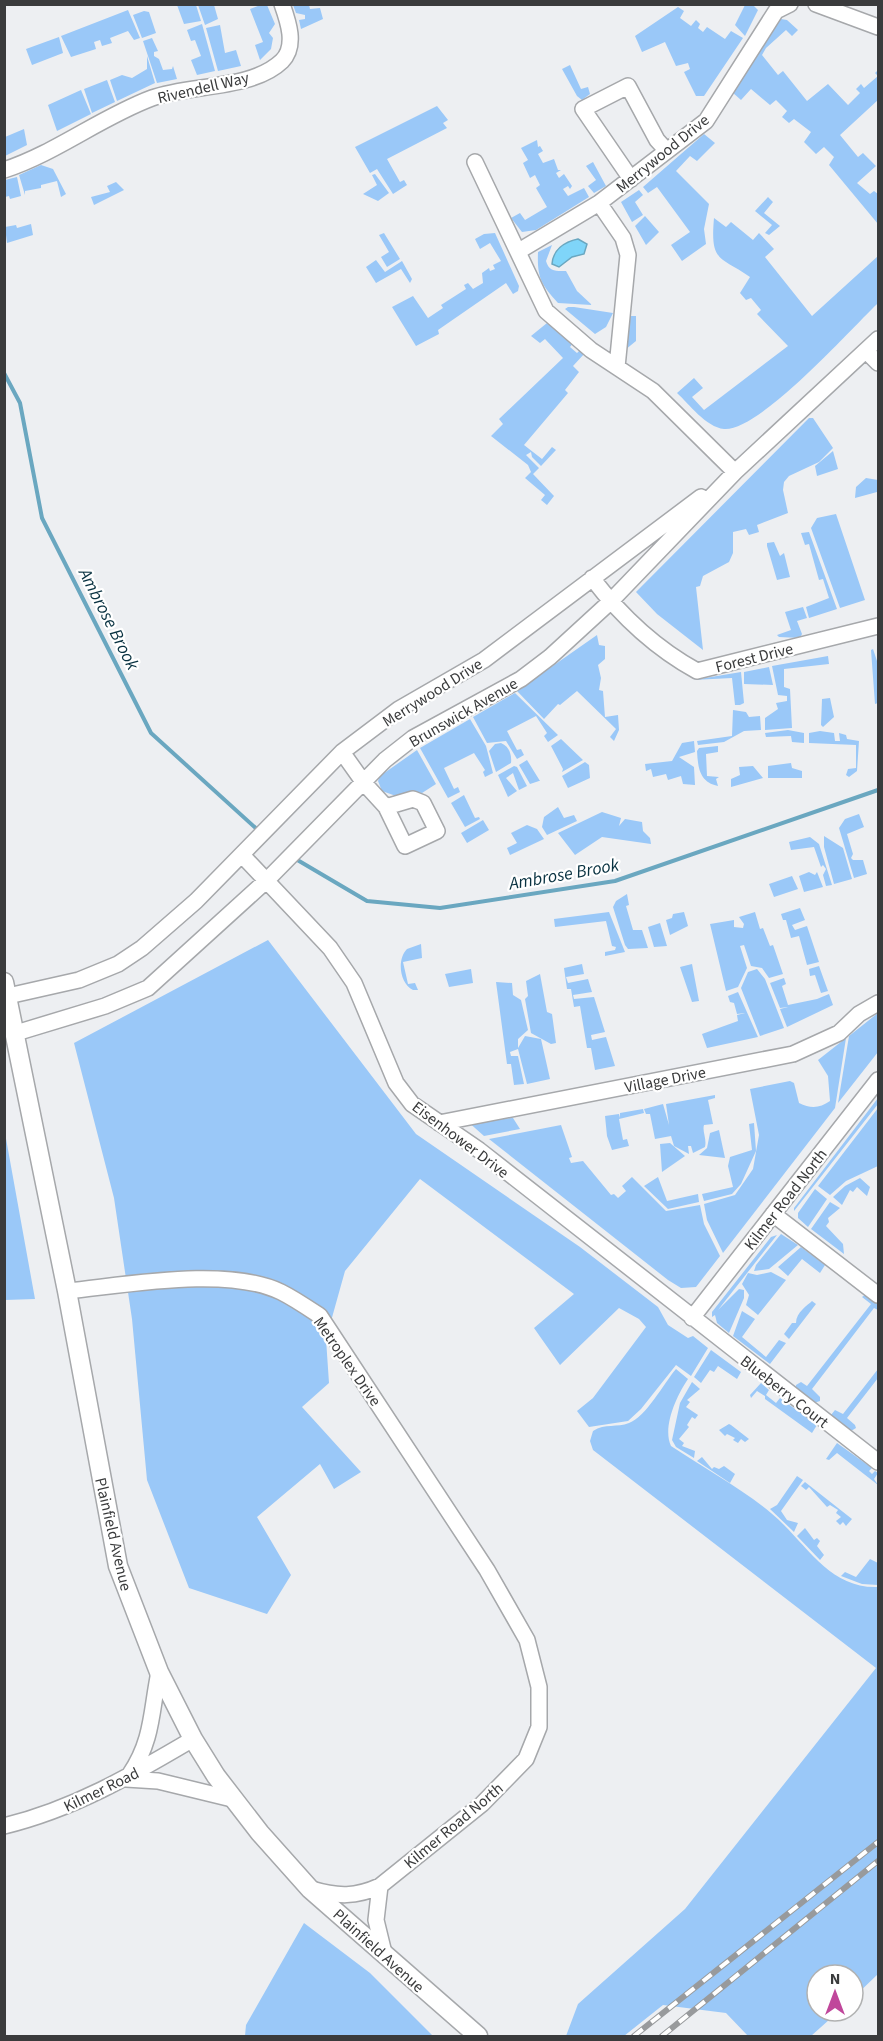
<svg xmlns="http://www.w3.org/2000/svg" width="883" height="2041" font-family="'Source Sans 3',sans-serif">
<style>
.green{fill:#9ac8f8}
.water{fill:#7fd5f9;stroke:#6aa7c0;stroke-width:1.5}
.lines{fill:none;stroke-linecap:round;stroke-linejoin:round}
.stream{stroke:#6aa7c0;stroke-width:4}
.minor-casing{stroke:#a6a8ab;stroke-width:18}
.major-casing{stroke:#a6a8ab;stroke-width:21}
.minor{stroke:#fff;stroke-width:15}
.major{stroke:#fff;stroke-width:18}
.rail-casing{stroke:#989a9c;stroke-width:6}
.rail{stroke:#fff;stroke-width:4;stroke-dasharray:11;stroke-linecap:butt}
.labels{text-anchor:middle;stroke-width:4.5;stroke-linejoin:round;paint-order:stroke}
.street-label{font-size:16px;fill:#3a3b3c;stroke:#fff}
.water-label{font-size:18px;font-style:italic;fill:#093241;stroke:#fff}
</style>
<rect width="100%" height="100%" fill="#edeff2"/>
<path class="green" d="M263 4 267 5 275 24 269 33 273 38 271 49 260 60 255 45 263 42 250 9Z
M177 5H196L201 21 184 24Z
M198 5H214L218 19 205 25Z
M293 5H309L310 9 320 8 323 19 301 29 299 20 305 19V15L296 13Z
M745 5H753L758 10 745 36 735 25Z
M678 7 684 11 680 18 691 26 696 20 700 24 698 28 703 32 707 27 725 39 731 31 743 38 704 96H696L684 72 690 69 688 63 676 66 665 42 642 52 635 36Z
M128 10 140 38 134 40 128 31 110 38 112 43 102 46 100 40 94 42 96 49 71 57 61 36Z
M144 11 149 12 156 33 142 38 133 15Z
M781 19 787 20 798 30 792 36 786 30 766 48 762 55 778 75 783 71 807 101 828 84 848 105 860 93 856 89 861 84 864 88 878 76 875 73 878 70V100L840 135 858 157 863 153 876 166 857 183 870 194 874 191 878 194V224L829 165 834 157 824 147 816 154 804 142 811 132 794 119 789 123 782 117 787 111 776 100 770 105 751 89 741 100 732 92Z
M202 24 215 71 197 75 191 60 201 56 195 40 191 41 187 30Z
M220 25 225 53 236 50 241 66 218 71 206 28Z
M59 37 63 53 32 65 26 49Z
M152 38 158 51 154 52V56L159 59 163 70 172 69 173 66 177 79 157 83 143 41Z
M147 56 155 83 117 101 110 80 122 75 132 78 147 69Z
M570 65 581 89 588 87 590 94 582 100 577 96 562 69Z
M107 80 115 102 92 113 84 89Z
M81 90 91 114 57 131 48 105Z
M437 106 448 120 443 123 447 128 387 159 400 182 404 180 407 185 393 194 377 169 370 173 355 147Z
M24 129 27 145 5 156V137Z
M704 134 715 143 697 161 690 156 676 171 709 204 704 229 706 244 682 261 671 245 690 232 657 187 648 193 643 187Z
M537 140 538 147 540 146 543 151 538 154 543 163 554 159 558 170H561L556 173 559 178 564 174 572 186 570 189 568 186 563 189 568 196 584 188 589 197 536 230 522 232 511 218 520 213 525 220 547 207 536 188 540 185 535 175 530 178 523 163 528 160 521 148Z
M593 162 606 186 594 193 588 186 596 180 586 166Z
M41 165 53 169 66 194 61 197 57 181 41 185V188L25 191V195L19 175Z
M375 174 389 193 378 201 363 194 377 185 372 175Z
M17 177 21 196 10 199 9 196 5 197V180Z
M116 182 124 190 94 205 91 197 110 192 107 186Z
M639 190 643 195 635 202 643 215 632 222 621 202Z
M768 197 773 202 764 213 780 226 769 235 765 233 772 225 755 211Z
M645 216 659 232 646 245 635 226Z
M714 218 726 227 731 222 753 240 759 233 774 249 765 257 812 316 878 256V303C851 329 759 432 724 429 706 427 689 404 677 393L694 378 703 388 692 397 704 410 788 346 757 314 761 310 751 298 746 300 740 293 750 277C720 256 710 263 714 218Z
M31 224 33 235 7 243 5 227 16 225 17 228Z
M384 233 400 259 387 267 381 257 389 252 379 235Z
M495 233 519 286 518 291 513 294 506 283 438 330 439 334 416 346 392 307 413 296 428 318 443 308 441 305 466 289 464 285 468 283 473 289 483 283 482 273 489 268 490 271 495 269 493 265 501 261 490 243 480 249 475 239 484 234Z
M552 245 546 261C549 272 556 271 566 271L577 291 592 305 558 303C541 284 537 278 538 252Z
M376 260 385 272 402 261 412 279 410 283 401 269 376 283 366 267Z
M568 307H574L613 313 606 327 595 334 565 309Z
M627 316H636V341L625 350Z
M547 323 573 343 570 347 577 353 582 348 585 353 573 366 579 372 565 390 568 393 524 445 542 459 552 447 556 450 541 466 532 457 531 452 526 455 539 468 533 474 554 496 547 505 541 500 545 495 525 478 531 472 528 465 491 436 503 424 499 419 563 358 545 339 540 343 531 336Z
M809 418H813L833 448 819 462 789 476 784 482 783 490 788 513 757 525 759 532 749 535 746 529 733 532V553L729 562 703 576 700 586 696 587 703 650 657 614 636 592Z
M833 451 838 469 817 476 815 466Z
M866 478 878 480V495L877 492 855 498 856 487Z
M836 514 865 600 840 608 811 528 817 518Z
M809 532 837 609 809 618 806 607 829 598 823 579 819 580 809 544 805 545 801 533Z
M774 542 780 556 784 553 790 577 777 580 767 546V543Z
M803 607 807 618 797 621 802 634 800 638 779 637 777 635 791 630 785 612Z
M597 635 599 645 605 646V659L598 665 601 678 599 690 603 691 605 717 618 715 619 730 614 741 610 737 616 729 577 691 560 705 558 704 544 719 517 691Z
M873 649 878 664V703L875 704 871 650Z
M828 656 829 664 784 669V687L790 689 792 728 765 730V718L778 709 776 703 787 701V696L778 695 772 666Z
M769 667 773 685 744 684V672Z
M741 672 744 703 740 705H735L732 678 693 680Z
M515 693 558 735 548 742 544 736 547 733 536 716 507 731 517 750 521 749 524 755 517 759 506 741 487 743 473 717Z
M830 698 834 717 823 727 821 725 822 699Z
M733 710 746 712 749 717 760 716 761 730 744 731 724 742 698 745 697 741 732 736Z
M470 719 486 746 493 773 485 777 483 772 485 770 474 753 444 768 454 789 458 787 460 792 448 798 420 748Z
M788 730 804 733V743L792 742 791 736 766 737 765 733Z
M820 731 834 733 835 741H840L839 733 846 735 847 739 859 741 857 771 849 777 846 775 848 769 856 768V745L809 743V733Z
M561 739 583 760 562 772 563 769 551 746Z
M694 741 695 752 679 757 694 767 695 785 683 784 681 776 668 780 666 774 653 777 651 769 646 771 645 764 672 761 682 743Z
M501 743C509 746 512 755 511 763L496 772 489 751 495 744Z
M718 746V752L706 754 707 776 719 777 716 779 718 786C699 782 698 767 697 751L699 748Z
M417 750 436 784 422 793 411 791 396 796 382 791 378 781 380 776Z
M527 760 540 781H539L530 784 519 765Z
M585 762 589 765 590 778 568 788 562 776Z
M791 763 792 768 802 771V778H768V766Z
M514 766 517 767 527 786 519 790 513 773 506 778 517 791 508 797 498 775Z
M753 766 763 778 731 787V779L740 775 739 767Z
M464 795 475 818 479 817 480 819 465 827 451 803Z
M558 807 564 818 574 815 577 821 547 835 542 827 544 817Z
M602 812 621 818 619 826 625 819 642 822 643 831 650 838 651 844 602 837 575 855 558 833Z
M859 814 864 827 847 834 853 854 851 858 853 860H863L867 874 854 878 839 828 845 819Z
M483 820 489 830 467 843 461 833Z
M527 825 537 829 544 839 510 855 507 848 517 843 511 833Z
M824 836 843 848 852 879 834 884 824 847Z
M810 837 819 844 832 885 826 886 823 875 826 869 823 865 821 867 814 847 791 850 789 842Z
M809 872 815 875 817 872 823 887 804 892 799 876Z
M792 876 798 889 774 897 769 884Z
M627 894 629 905 626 906 633 930H642L648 948 628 949 625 945 613 907 616 901Z
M800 908 805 920 792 925 795 930 807 926 819 962 807 965 799 936 791 938 786 920H783L781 914Z
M609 912 625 952 605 956V952L615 950 616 947 612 946 606 921 555 927 554 919Z
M684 912 688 926 670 935 666 920 672 918 673 914Z
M755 912 760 929 763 928 770 946 773 945 783 974 769 978 762 968 751 966 744 945 740 946 747 968 738 987 726 991 710 924 734 920V927L743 928 744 924 739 917Z
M660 923 667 946 654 947 648 927Z
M268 940 416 1134 580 1247 658 1307 668 1325 688 1338 693 1336 708 1348 691 1376 676 1365 641 1409 628 1421 589 1427 577 1411 593 1398 646 1327 639 1319 619 1308 560 1365 534 1328 574 1294 420 1179 345 1271 326 1339 329 1383 302 1407 361 1472 334 1489 320 1464 257 1517 291 1575 267 1614 189 1588 147 1480 132 1319 114 1198 74 1043Z
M421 944 422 958 403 962 408 984 415 983 418 990H413C399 983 397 959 407 949Z
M582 964 584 974 566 977 568 983 588 979 592 992 573 995 574 999 594 997 605 1032 591 1035 592 1040 606 1037 615 1066 595 1070 591 1048H587L580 1006 574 1007 571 989H567L564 968Z
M692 964 699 1001 692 1002 680 967Z
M819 966 828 991 821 993 815 975 810 976 809 969Z
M471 969 473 983 449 987 445 974Z
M757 969 765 979 784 1028 760 1036 741 988 748 972Z
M540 974 547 1012 552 1014 556 1043 551 1044 531 1033 525 999 528 996 526 981Z
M784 978 786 984 782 986 788 1005 817 999 829 994 833 1005 787 1027 780 1009 788 1007 780 1008 770 983Z
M496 982 512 983 513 995 521 1000 528 1030 518 1039V1048L525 1036 541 1039 550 1079 527 1084 518 1049 510 1052 511 1056H518L524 1084 514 1085 511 1064H507Z
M738 992 758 1037 707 1048 702 1034 738 1021 737 1015 745 1013 737 1014 734 1003 730 1002 728 996Z
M878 1013V1052L838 1103 849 1036Z
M846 1038 835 1108 723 1253 707 1220 704 1204 735 1195 753 1169 759 1135 750 1089 790 1081 794 1083 799 1103C811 1109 820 1108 830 1101L828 1076 818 1060Z
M715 1095V1098L708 1100 713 1124 704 1125C702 1131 707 1139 705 1147L693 1153 691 1146H688L689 1154 674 1146 671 1136 655 1139 650 1114H646L644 1109 663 1104 669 1125 666 1104Z
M878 1098V1104L794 1211V1208Z
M878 1108V1166L846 1181 830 1195 818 1186Z
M643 1109 644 1113 619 1119 623 1140 627 1139 629 1146 612 1150 607 1136 605 1116 619 1114 620 1118V1113Z
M513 1118 520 1129 484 1136 466 1120Z
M754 1123 756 1151 741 1184 732 1194 704 1201 702 1194 733 1187 728 1166 730 1157 752 1150 749 1124Z
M561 1125 572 1157 569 1158 571 1163 583 1161 611 1195 614 1194 618 1198 626 1191 622 1186 632 1177 666 1211 700 1205 704 1224 720 1256 696 1287 681 1288 668 1280 489 1139Z
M719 1130 725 1158 699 1155 707 1148 710 1133Z
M5 1133 35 1299 5 1300Z
M670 1143 685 1156 662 1172 660 1144Z
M658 1177 667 1201 698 1194 699 1202 668 1209 644 1186Z
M860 1178 870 1187 867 1196 857 1187 853 1192 850 1190 842 1205 833 1197 845 1186Z
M815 1189 827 1199 808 1227 798 1218V1213Z
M830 1202 840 1208 828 1218 829 1222 826 1226 843 1244 844 1254 811 1229Z
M781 1234 798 1245 769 1269 754 1271 756 1265Z
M777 1235 718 1310 739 1289 744 1290V1298L729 1333 717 1323 715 1315 712 1317V1312L771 1237Z
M801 1247 825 1265 820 1273 802 1259 788 1276 778 1267Z
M771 1272 786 1280 758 1315 746 1305 749 1295 742 1284 748 1273 757 1275Z
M866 1294 878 1304V1310L874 1308 812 1389 820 1397V1401L814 1403 796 1389V1385L801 1382 807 1386 871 1304 862 1297Z
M812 1301 816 1304 789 1339 784 1334 792 1323H796C796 1312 808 1305 812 1301Z
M742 1311 755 1319 742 1337 766 1357 779 1340 786 1343 770 1364 733 1336Z
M711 1350 741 1372 737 1379 718 1366 714 1372 710 1370 701 1383 694 1377Z
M676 1369 688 1379C677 1395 662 1427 671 1446 704 1468 741 1488 771 1513 806 1542 828 1589 878 1587V1974L853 1998V1975H817V2011H839L811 2036H748L726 2013 663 2005 624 2036H566L578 2004 685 1909 876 1668 593 1450 590 1441 593 1431C605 1423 617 1428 629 1423 646 1417 664 1383 676 1369Z
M878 1369V1378L847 1418 855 1425 856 1428 851 1431 831 1415 835 1410 843 1414Z
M692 1382 700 1389 687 1400 690 1402 686 1407 698 1415 695 1419 692 1417 687 1425 689 1427 679 1439 684 1443 682 1446 695 1451 694 1458 676 1447 672 1440 680 1403Z
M761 1383 769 1390 766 1395 776 1403 780 1398 817 1425 812 1433 765 1399V1396L757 1391 751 1398 750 1395Z
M729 1424 731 1425 749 1439 745 1442 741 1439 738 1443 733 1440 735 1438 727 1434 725 1436 719 1430Z
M837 1443 872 1468 869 1471 872 1474 875 1471 878 1473 874 1479 878 1485 837 1453 829 1460 826 1459Z
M702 1457 712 1469 714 1467 719 1469 724 1466 735 1474 730 1483 697 1461Z
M797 1476 803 1480 781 1511 787 1520 798 1523 794 1532 770 1509 777 1505Z
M805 1482 852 1519 846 1526 843 1522 840 1525 836 1521 841 1517 836 1513 838 1510 830 1505 827 1507 809 1487 806 1490 801 1486Z
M805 1528 814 1540 817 1538 820 1541 817 1546 824 1555 820 1560 797 1536Z
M870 1559 878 1563V1585L862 1584 841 1576 845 1572 856 1577Z
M304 1923 370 1973 433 2036H245L246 2025Z"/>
<path class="water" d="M578 239 587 244 584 254 572 257 559 267 552 264C553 250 564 242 578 239Z"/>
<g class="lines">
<path class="stream" d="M4 373 20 403 42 518 151 733 260 832
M294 858 367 901 440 908 615 881 878 790"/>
<defs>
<path id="minor" d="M816 4 878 27
M475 162 546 311 591 350 653 391 735 472
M4 170C56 153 101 117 152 98 190 84 252 90 282 61 297 46 288 21 282 4
M631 179 583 109 628 86 657 140 667 151
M599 203 623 238 628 255 617 367
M519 251 599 203 706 121 776 11 790 4
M866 351 878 363
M592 578C621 616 655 648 697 671L878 626
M342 752 364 783 386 807 405 846 437 831 423 803 413 799 386 807
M242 855 330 948 354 983 396 1083 412 1104 479 1150 878 1462
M8 996 79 980 118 964 142 948 196 901 342 752 399 709 484 660 701 497
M16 1033 105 1006 148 988 267 880 385 760 413 738 521 679 550 657 610 602 735 472 878 339
M439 1123 793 1054 839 1033 859 1014 878 1003
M773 1214 878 1295
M67 1291C127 1285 227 1266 281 1292 295 1299 308 1308 320 1316L487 1570 527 1640 539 1687V1727L526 1759 482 1804 380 1886C356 1897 338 1897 311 1889
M692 1318 878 1080
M130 1774C153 1740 151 1711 159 1672
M126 1779 158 1781 232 1799
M4 1826C74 1809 132 1775 193 1739
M380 1886 376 1920 384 1953"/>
<path id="major" d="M4 982 67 1291 118 1566 159 1672 193 1739 216 1776 260 1833 310 1889 478 2036"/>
</defs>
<use href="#minor" class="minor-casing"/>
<use href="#major" class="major-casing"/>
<use href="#minor" class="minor"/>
<use href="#major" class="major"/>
<defs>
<path id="rail" d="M634 2036 878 1842
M662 2036 878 1861"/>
</defs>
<use href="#rail" class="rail-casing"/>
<use href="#rail" class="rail"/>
</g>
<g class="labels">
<g class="street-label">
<text transform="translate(203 87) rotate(-13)" y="6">Rivendell Way</text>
<text transform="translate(662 153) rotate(-39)" y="6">Merrywood Drive</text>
<text transform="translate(754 657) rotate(-14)" y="6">Forest Drive</text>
<text transform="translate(432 692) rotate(-32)" y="6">Merrywood Drive</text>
<text transform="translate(463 712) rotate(-30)" y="6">Brunswick Avenue</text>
<text transform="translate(665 1079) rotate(-11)" y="6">Village Drive</text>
<text transform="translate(461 1139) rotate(37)" y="6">Eisenhower Drive</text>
<text transform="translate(785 1199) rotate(-52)" y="6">Kilmer Road North</text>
<text transform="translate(348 1361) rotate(55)" y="6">Metroplex Drive</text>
<text transform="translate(785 1391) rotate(38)" y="6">Blueberry Court</text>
<text transform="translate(114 1534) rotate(77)" y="6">Plainfield Avenue</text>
<text transform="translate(101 1789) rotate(-26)" y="6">Kilmer Road</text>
<text transform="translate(453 1825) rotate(-40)" y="6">Kilmer Road North</text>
<text transform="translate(379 1950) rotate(42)" y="6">Plainfield Avenue</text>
</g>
<g class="water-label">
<text transform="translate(109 619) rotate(63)" y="6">Ambrose Brook</text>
<text transform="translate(564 874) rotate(-10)" y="6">Ambrose Brook</text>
</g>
</g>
<rect width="883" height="2041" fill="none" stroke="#3a3b3c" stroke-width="12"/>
<g transform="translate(835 1993)"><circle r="28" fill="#ffffff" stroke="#b0b1b1" stroke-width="1.5"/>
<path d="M0-4.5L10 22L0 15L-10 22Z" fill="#c0479b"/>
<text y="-9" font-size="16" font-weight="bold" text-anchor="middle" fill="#3a3b3c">N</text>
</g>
</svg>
